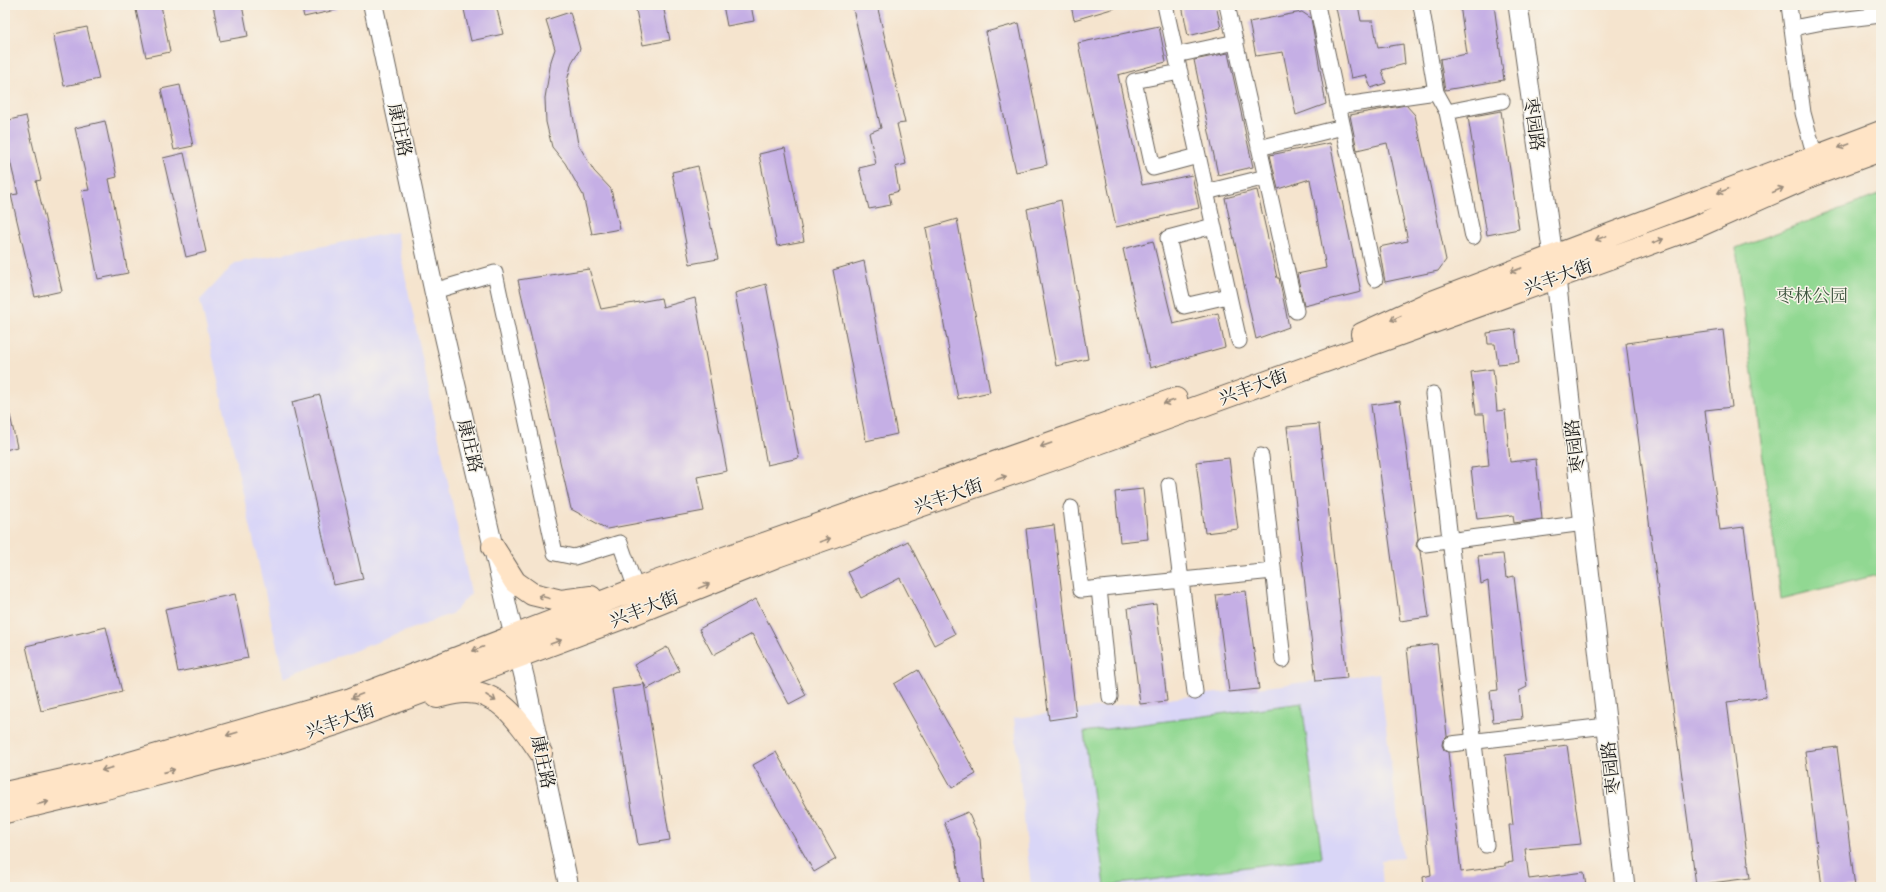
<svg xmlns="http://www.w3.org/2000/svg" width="1886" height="892" font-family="'EB Garamond','Noto Serif SC',serif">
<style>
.built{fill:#d9d6f7}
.green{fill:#91d892;stroke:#567a57}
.building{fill:#c5afe5}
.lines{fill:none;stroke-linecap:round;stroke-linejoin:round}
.minor-casing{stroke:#68625a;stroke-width:17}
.tertiary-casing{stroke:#68625a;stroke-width:21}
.secondary-casing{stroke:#68625a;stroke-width:24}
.minor{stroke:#fff;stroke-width:15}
.tertiary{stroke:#fff;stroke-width:19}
.secondary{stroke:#ffe4c6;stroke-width:22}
.oneway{stroke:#998a7a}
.labels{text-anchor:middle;stroke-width:3;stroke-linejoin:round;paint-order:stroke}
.street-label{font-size:18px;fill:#1c1c1c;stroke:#f7f3e8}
.park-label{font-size:18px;fill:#3f543f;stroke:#f7f3e8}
</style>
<rect width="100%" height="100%" fill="#f7f3e8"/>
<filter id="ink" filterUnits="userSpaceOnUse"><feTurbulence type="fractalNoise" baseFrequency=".025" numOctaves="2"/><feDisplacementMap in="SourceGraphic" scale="8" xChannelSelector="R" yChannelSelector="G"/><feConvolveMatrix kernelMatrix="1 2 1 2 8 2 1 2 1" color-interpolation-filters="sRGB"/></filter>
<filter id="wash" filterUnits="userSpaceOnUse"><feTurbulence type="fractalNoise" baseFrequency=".012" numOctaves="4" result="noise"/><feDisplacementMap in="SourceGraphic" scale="16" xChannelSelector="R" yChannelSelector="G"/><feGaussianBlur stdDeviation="0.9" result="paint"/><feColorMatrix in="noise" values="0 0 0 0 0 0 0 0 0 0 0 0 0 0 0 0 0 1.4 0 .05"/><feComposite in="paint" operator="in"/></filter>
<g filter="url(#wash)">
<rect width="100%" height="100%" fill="#f5e4ce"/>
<path class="built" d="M396 232 471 593 453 613 284 678 200 300 235 263Z
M1379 673 1403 858 1381 860 1383 887H1031L1014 718Z"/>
<path class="green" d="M1881 194V574L1781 599 1736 248Z
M1302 703 1322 857 1105 886 1084 732Z"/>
<g id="blocks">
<path class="building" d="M135 5H161L170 52 146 57Z
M213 5H242L248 36 220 41Z
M301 5H335L336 10 304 17Z
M463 5H496L503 34 471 41Z
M635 5H663L670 40 643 45Z
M723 5H751L754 21 727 26Z
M852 5H877L905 123 897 124 906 164 895 167 899 191 889 194 891 205 869 209 859 168 876 164 869 133 881 128Z
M1071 5H1114L1115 8 1074 20Z
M1182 5H1216L1221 28 1188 36Z
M1358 5 1361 21H1373L1378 48 1403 44 1405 64 1382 70 1386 83 1371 88 1366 75 1351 78 1336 8Z
M1460 5H1494L1504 80 1445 90 1440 59 1467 54Z
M570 12 580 49 572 62 567 81 578 144 594 171 611 189 620 229 592 234 583 195 565 163 552 147 546 122 545 98 551 61 555 49 546 20Z
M1302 12 1311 18 1326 104 1296 115 1283 52 1256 56 1249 22Z
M1019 23 1047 165 1016 172 986 32Z
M1159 26 1166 62 1118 75 1142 185 1192 175 1199 208 1116 227 1078 43Z
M87 27 99 79 64 86 53 34Z
M1228 53 1253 167 1218 175 1194 60Z
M180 85 193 146 174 150 161 89Z
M1406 105 1415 115 1446 260 1438 271 1385 282 1379 247 1408 241 1387 143 1357 150 1350 115Z
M1501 111 1519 229 1487 235 1468 117Z
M26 116 41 180 36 181 62 291 35 297 11 195 18 194 5 140V121Z
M105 121 117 177 109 179 128 273 98 279 81 191 89 190 75 128Z
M1330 143 1361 292 1304 306 1297 274 1326 268 1310 179 1278 189 1270 155Z
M785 148 804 241 777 246 759 154Z
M184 153 206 252 186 257 163 158Z
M698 166 718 259 690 264 672 172Z
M1257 190 1277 278H1279L1289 327 1256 339 1225 198Z
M1061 200 1088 359 1056 366 1027 209Z
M957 219 990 392 958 399 926 228Z
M1153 241 1173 324 1218 313 1225 347 1150 368 1123 249Z
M864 261 897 434 866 441 833 270Z
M589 269 601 309 661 298 663 307 695 298 727 471 697 477 704 511 607 529 571 509 518 280Z
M766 284 799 458 767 465 735 293Z
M1515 329 1519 362 1498 364 1495 344H1488L1487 333Z
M1723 330 1732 407 1705 410 1720 530 1744 527 1766 697 1727 702 1750 878 1696 885 1626 343Z
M1493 369 1497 411 1505 410 1510 462 1536 459 1542 519 1514 523 1513 515 1477 519 1471 468 1489 466 1484 414H1476L1471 372Z
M320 395 363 579 334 585 292 402Z
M1400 401 1418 538 1416 546 1420 551 1429 617 1400 621 1371 405Z
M10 415 17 447 5 450V416Z
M1319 424 1347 678 1316 681 1287 427Z
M1229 458 1238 529 1205 533 1196 462Z
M1143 489 1148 539 1120 542 1115 492Z
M1054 525 1076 716 1049 720 1026 529Z
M908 541 955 634 934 645 900 578 861 598 848 572Z
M1503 554 1506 578 1514 576 1527 687 1519 691 1522 719 1493 722 1490 691 1498 690 1488 581 1481 584 1478 556Z
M1246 591 1259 689 1229 692 1216 595Z
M235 594 248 658 178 672 165 609Z
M756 599 806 695 789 704 752 634 713 655 699 629Z
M1156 604 1167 701 1140 704 1128 608Z
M106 627 122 692 41 711 26 646Z
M1437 644 1447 736 1443 740 1442 745 1444 750 1448 752 1461 872 1505 866V863L1513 862 1509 825H1513L1505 755 1546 750 1545 748 1567 745 1581 844 1525 849 1529 879 1584 872 1586 887H1424L1423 877 1431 875 1407 648Z
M667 647 680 671 647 689 634 665Z
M918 670 976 774 952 788 894 684Z
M644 684 670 840 638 845 612 689Z
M1837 747 1855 887H1822L1805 751Z
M776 752 836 859 814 872 753 765Z
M968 812 980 839 984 887H960L956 852 944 822Z"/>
</g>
</g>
<g filter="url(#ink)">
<use href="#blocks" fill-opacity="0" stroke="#68625a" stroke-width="1"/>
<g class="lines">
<defs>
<path id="minor" d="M1165 5 1239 341
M1227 5 1296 311
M1317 5 1375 279
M1421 5 1436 92 1447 112 1473 237
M1789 5 1803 113 1815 157
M1793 28 1823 22 1881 15
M1176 55 1236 42
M1180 72 1134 81 1153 168 1198 156
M1338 106 1436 92
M1447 112 1502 101
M1259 148 1343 127
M1206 192 1266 177
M1213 226 1168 238 1184 306 1228 296
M434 291 495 273 555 553 574 557 620 543 636 589
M1433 394 1486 845
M1261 456 1283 660
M1169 485 1195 692
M1071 508 1081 590 1273 571
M1425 544 1584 523
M1099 588 1110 697
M1451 744 1606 726"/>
<path id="tertiary" d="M373 5 434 291 508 611 525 680 569 887
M1518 5 1556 278 1625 887"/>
<path id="secondary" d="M1362 334 1427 304 1881 132
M493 547 515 582 532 594 561 601 591 597
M437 697C446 695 456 692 465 692 502 691 522 726 541 753
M5 793 99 772 351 699 636 589 1176 399
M5 812 102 789 276 743 339 723 625 617 777 556 1068 454 1696 227 1813 175 1881 150"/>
</defs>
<use href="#minor" class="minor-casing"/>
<use href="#tertiary" class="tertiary-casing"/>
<use href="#secondary" class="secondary-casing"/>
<use href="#minor" class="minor"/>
<use href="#tertiary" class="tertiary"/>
<use href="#secondary" class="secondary"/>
</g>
<defs><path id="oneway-shaft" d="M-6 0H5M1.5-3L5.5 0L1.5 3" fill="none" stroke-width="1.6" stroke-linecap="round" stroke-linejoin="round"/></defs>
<g class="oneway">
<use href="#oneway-shaft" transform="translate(1844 146) rotate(160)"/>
<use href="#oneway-shaft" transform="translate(1778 190) rotate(-24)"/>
<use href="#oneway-shaft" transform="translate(1723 191) rotate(159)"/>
<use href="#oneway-shaft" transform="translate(1601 238) rotate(159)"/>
<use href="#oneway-shaft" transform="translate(1658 241) rotate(-20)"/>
<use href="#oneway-shaft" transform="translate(1516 270) rotate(160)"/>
<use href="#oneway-shaft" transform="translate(1396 318) rotate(155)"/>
<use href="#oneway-shaft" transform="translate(1169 402) rotate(161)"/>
<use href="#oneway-shaft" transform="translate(1046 445) rotate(161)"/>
<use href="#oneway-shaft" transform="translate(1001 478) rotate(-19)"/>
<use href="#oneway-shaft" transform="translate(825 540) rotate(-19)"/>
<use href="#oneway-shaft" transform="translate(704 586) rotate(-22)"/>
<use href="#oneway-shaft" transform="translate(544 597) rotate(-166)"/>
<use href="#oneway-shaft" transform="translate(556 642) rotate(-20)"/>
<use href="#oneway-shaft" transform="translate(478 649) rotate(159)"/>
<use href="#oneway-shaft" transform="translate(357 696) rotate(159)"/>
<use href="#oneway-shaft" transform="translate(491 698) rotate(33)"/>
<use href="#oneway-shaft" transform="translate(232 734) rotate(164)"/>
<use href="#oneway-shaft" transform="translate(107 769) rotate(164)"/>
<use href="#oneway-shaft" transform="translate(169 771) rotate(-15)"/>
<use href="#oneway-shaft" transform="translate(43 803) rotate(-13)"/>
</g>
</g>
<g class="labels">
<g class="street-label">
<text transform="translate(1534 124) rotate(82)" y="6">枣园路</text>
<text transform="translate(400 130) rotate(78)" y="6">康庄路</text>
<text transform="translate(1558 277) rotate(-20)" y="6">兴丰大街</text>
<text transform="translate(1253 387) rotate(-20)" y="6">兴丰大街</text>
<text transform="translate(470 446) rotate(77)" y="6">康庄路</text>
<text transform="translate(1575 446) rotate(-97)" y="6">枣园路</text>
<text transform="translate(948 496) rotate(-19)" y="6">兴丰大街</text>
<text transform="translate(644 609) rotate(-21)" y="6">兴丰大街</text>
<text transform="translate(340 721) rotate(-19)" y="6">兴丰大街</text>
<text transform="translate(543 762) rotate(78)" y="6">康庄路</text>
<text transform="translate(1611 768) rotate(-96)" y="6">枣园路</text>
</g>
<g class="park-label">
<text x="1812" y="302">枣林公园</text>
</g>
</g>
<rect width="1886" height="892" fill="none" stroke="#f7f3e8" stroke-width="20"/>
</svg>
